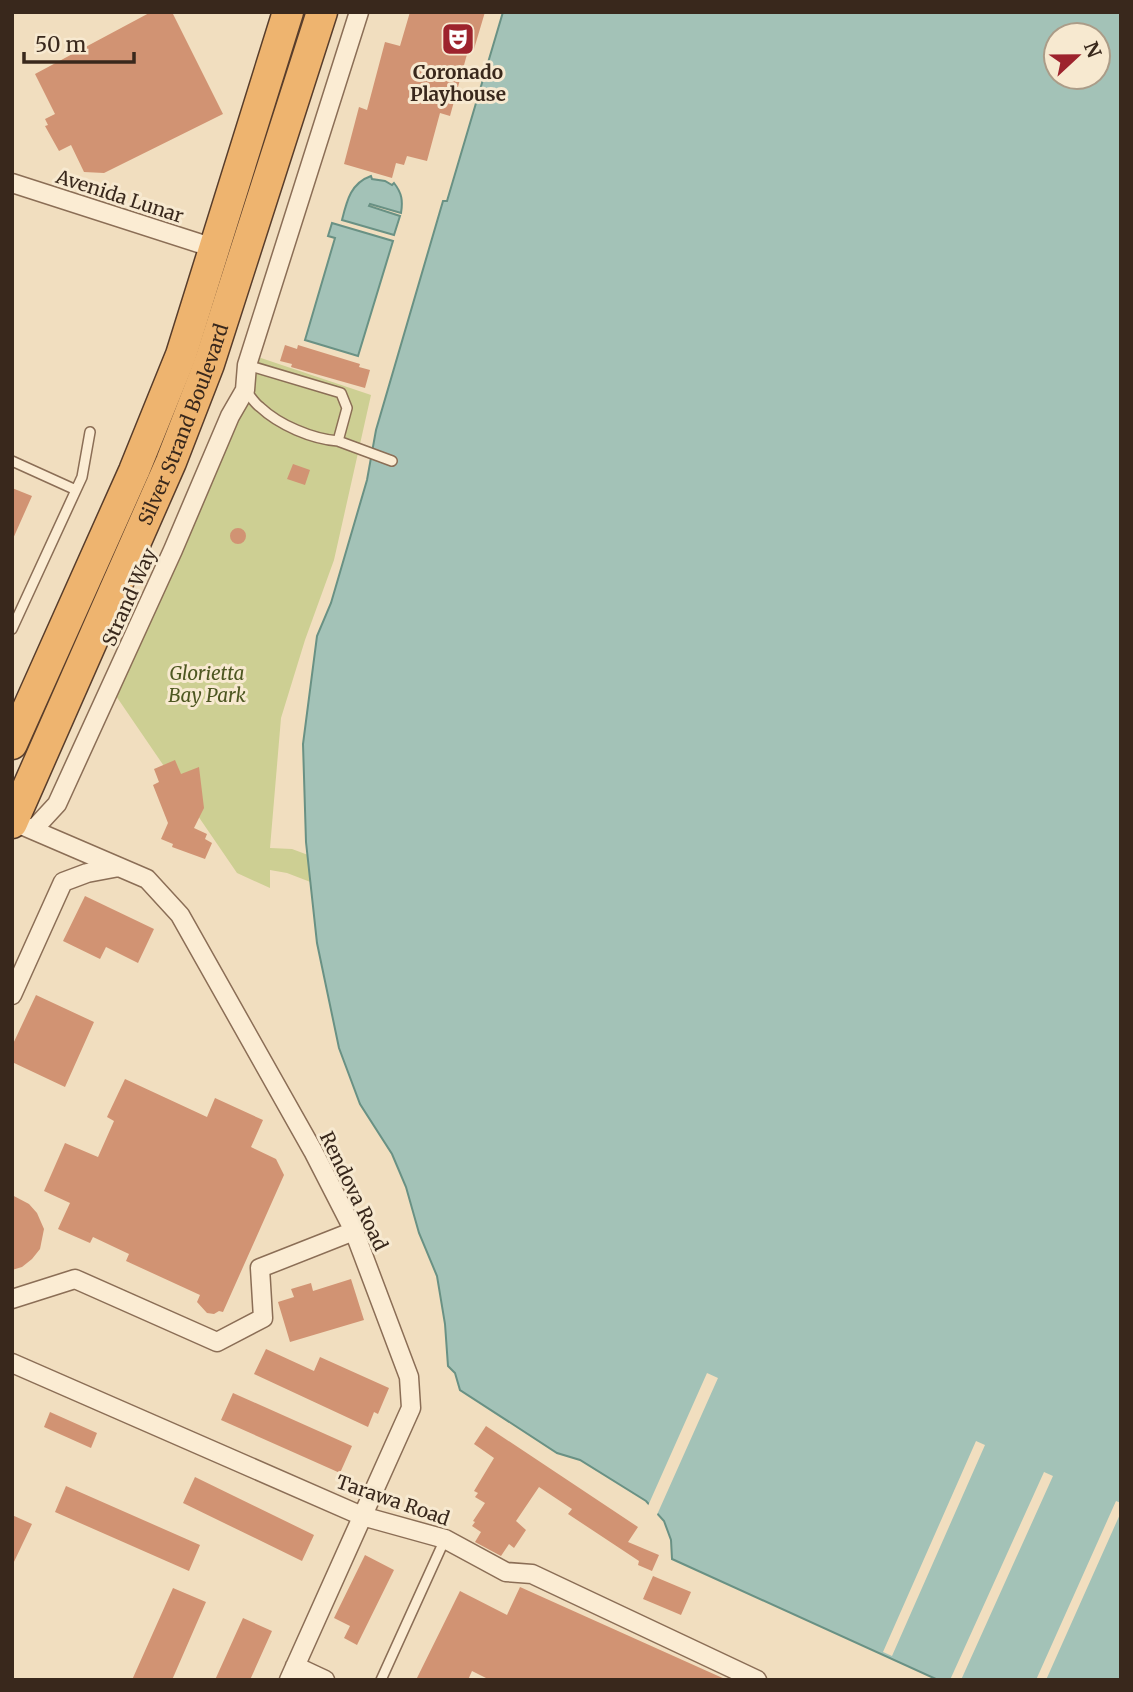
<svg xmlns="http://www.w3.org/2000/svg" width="1133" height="1692" font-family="Merriweather,serif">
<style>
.green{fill:#cdcf93}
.water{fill:#a3c2b7;stroke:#699184;stroke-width:2;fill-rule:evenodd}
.pier{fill:#f1debf}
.building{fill:#d19373}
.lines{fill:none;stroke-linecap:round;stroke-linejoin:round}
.service-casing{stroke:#8b6e56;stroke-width:12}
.minor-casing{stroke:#8b6e56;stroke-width:21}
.trunk-casing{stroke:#583d2b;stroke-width:33}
.service{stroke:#fbecd3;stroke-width:9}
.minor{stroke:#fbecd3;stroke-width:18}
.trunk{stroke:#eeb46f;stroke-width:30}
.labels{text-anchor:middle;stroke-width:6;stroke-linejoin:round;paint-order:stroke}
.poi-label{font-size:19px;font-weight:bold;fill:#39281c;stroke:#f7e9d0}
.street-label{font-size:19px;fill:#39281c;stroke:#f7e9d0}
.park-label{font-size:19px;font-style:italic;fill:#4d5721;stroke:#f7e9d0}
</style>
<rect width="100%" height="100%" fill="#f1debf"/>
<path class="green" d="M258 357 371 395 334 560 305 640 281 718 270 848 292 849 383 883 373 906 287 873 270 870V888L237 873 114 693Z"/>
<path class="water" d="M503 12H1121V1680H938L672 1559 671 1540 664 1521 646 1501 580 1460 557 1453 460 1390 455 1373 448 1366 445 1324 437 1276 419 1233 406 1187 392 1154 360 1104 339 1048 317 943 306 842 303 744 317 636 331 603 367 480 376 430 443 201H447ZM1056 35H1098V77H1056Z
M371 176 372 179 385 181 392 185 394 183C402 193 403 201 401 213L370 204 369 206 400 216 394 235 342 220C347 200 351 183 371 176Z
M332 223 393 241 358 356 305 340 335 238 328 236Z"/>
<path class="pier" d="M707 1373 718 1378 656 1517 647 1508Z
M976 1441 985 1445 892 1656 883 1652Z
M1044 1472 1053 1476 961 1680H950Z
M1116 1501 1121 1503V1512L1046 1680H1036Z"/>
<path class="building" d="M151 12H172L223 114 104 173 84 172 71 145 59 151 45 126 48 125 45 119 55 114 35 74Z
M410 12H485L474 49 469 47 450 116 440 113 427 161 407 156 404 165 396 163 392 178 344 164 359 107 367 110 385 42 400 46Z
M285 345 297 349 298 345 360 364 359 367 370 370 365 388 291 367 292 364 280 361Z
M293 464 310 470 305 485 287 479Z
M12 488 32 496 12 541Z
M230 536a8 8 0 1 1 16 0a8 8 0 1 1-16 0Z
M175 760 181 774 199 767 204 808 194 828 207 834 205 839 212 843 205 859 172 847 173 844 161 839 168 823 153 785 159 782 154 769Z
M85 896 154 929 138 963 106 947 100 959 63 941Z
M36 995 94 1022 65 1087 12 1062V1046Z
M125 1079 207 1117 215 1098 263 1120 251 1147 276 1159 284 1175 223 1312 219 1311 214 1314 207 1313 197 1302 200 1295 126 1261 129 1254 93 1237 90 1243 58 1229 70 1203 44 1191 65 1143 98 1157 114 1121 107 1117Z
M12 1195 29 1204 37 1213 44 1229 40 1249 32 1259 22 1267 12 1270Z
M351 1279 364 1320 290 1342 278 1302 294 1297 291 1289 311 1283 313 1291Z
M266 1349 314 1371 320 1357 389 1388 378 1414 374 1412 368 1427 254 1374Z
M233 1393 352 1446 340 1473 221 1420Z
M50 1412 97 1433 91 1448 44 1427Z
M486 1426 638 1527 628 1542 659 1555 652 1571 638 1565 639 1561 568 1514 572 1509 539 1487 516 1521 526 1530 514 1548 509 1544 501 1556 475 1542 481 1532 472 1526 475 1522 473 1521 485 1503 475 1497 478 1493 474 1491 494 1458 474 1444Z
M195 1477 314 1535 302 1561 183 1503Z
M66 1486 200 1545 189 1571 55 1512Z
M12 1515 32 1524 12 1566Z
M365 1555 394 1570 357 1645 344 1638 350 1626 334 1618Z
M653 1576 691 1592 681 1615 643 1599Z
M520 1587 727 1680H490L472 1671 468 1680H416L460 1591 507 1615Z
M173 1588 206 1602 172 1680H132Z
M243 1618 272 1631 250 1680H215Z"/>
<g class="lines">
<defs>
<path id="service" d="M245 390C250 395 254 403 260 407 279 425 312 439 338 441L347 408 341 393 247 365
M338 441 392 461
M12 461 76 490
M12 629 82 477 90 432
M381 1680 445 1539"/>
<path id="minor" d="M12 183 214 248
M12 821 147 879 180 915 313 1151 354 1231 409 1377 411 1408 289 1680
M33 830 57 804 173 550 230 416 245 390 247 365 359 12
M12 995 63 882 87 873 119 867
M12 1299 75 1279 217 1342 263 1318 260 1268 354 1231
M12 1363 362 1516 445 1539 506 1572 532 1574 757 1680
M295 1666 325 1680"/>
<g id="trunk">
<path d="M12 744 134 471 181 355 288 12"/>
<path id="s1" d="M12 823 171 462 209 364 322 12"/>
</g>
</defs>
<use href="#service" class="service-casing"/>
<use href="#minor" class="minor-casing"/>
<use href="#trunk" class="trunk-casing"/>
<use href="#service" class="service"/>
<use href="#minor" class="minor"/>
<use href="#trunk" class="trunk"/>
</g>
<defs>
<symbol id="theatre-square" viewBox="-11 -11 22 22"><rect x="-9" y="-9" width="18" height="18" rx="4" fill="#9d232d" stroke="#f7e9d0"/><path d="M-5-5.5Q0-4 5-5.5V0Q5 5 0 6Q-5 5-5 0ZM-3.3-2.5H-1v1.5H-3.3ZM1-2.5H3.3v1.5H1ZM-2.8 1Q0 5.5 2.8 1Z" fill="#fff"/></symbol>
</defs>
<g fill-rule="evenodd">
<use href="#theatre-square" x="439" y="20" width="38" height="38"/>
</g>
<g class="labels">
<g class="poi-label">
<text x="458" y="79">Coronado<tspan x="458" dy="22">Playhouse</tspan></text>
</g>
<g class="street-label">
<text transform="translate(120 196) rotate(18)" y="7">Avenida Lunar</text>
<text dy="7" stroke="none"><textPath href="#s1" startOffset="434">Silver Strand Boulevard</textPath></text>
<text transform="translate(129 597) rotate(-66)" y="7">Strand Way</text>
<text transform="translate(354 1191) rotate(64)" y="7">Rendova Road</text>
<text transform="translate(393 1500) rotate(19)" y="7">Tarawa Road</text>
</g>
<g class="park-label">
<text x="207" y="680">Glorietta<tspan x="207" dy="22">Bay Park</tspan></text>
</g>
</g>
<rect width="1133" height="1692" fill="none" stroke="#39281c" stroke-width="28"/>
<g transform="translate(1077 56) rotate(68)"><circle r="33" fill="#f7e9d0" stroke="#ab9c88" stroke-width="2"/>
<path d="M0-5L12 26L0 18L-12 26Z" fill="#9d232d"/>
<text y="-10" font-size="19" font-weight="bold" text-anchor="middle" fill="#39281c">N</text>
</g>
<path d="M24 52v10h110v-10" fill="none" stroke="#39281c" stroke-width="3.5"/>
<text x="35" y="52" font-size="21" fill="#39281c" stroke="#f7e9d0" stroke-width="5" paint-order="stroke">50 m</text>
</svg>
